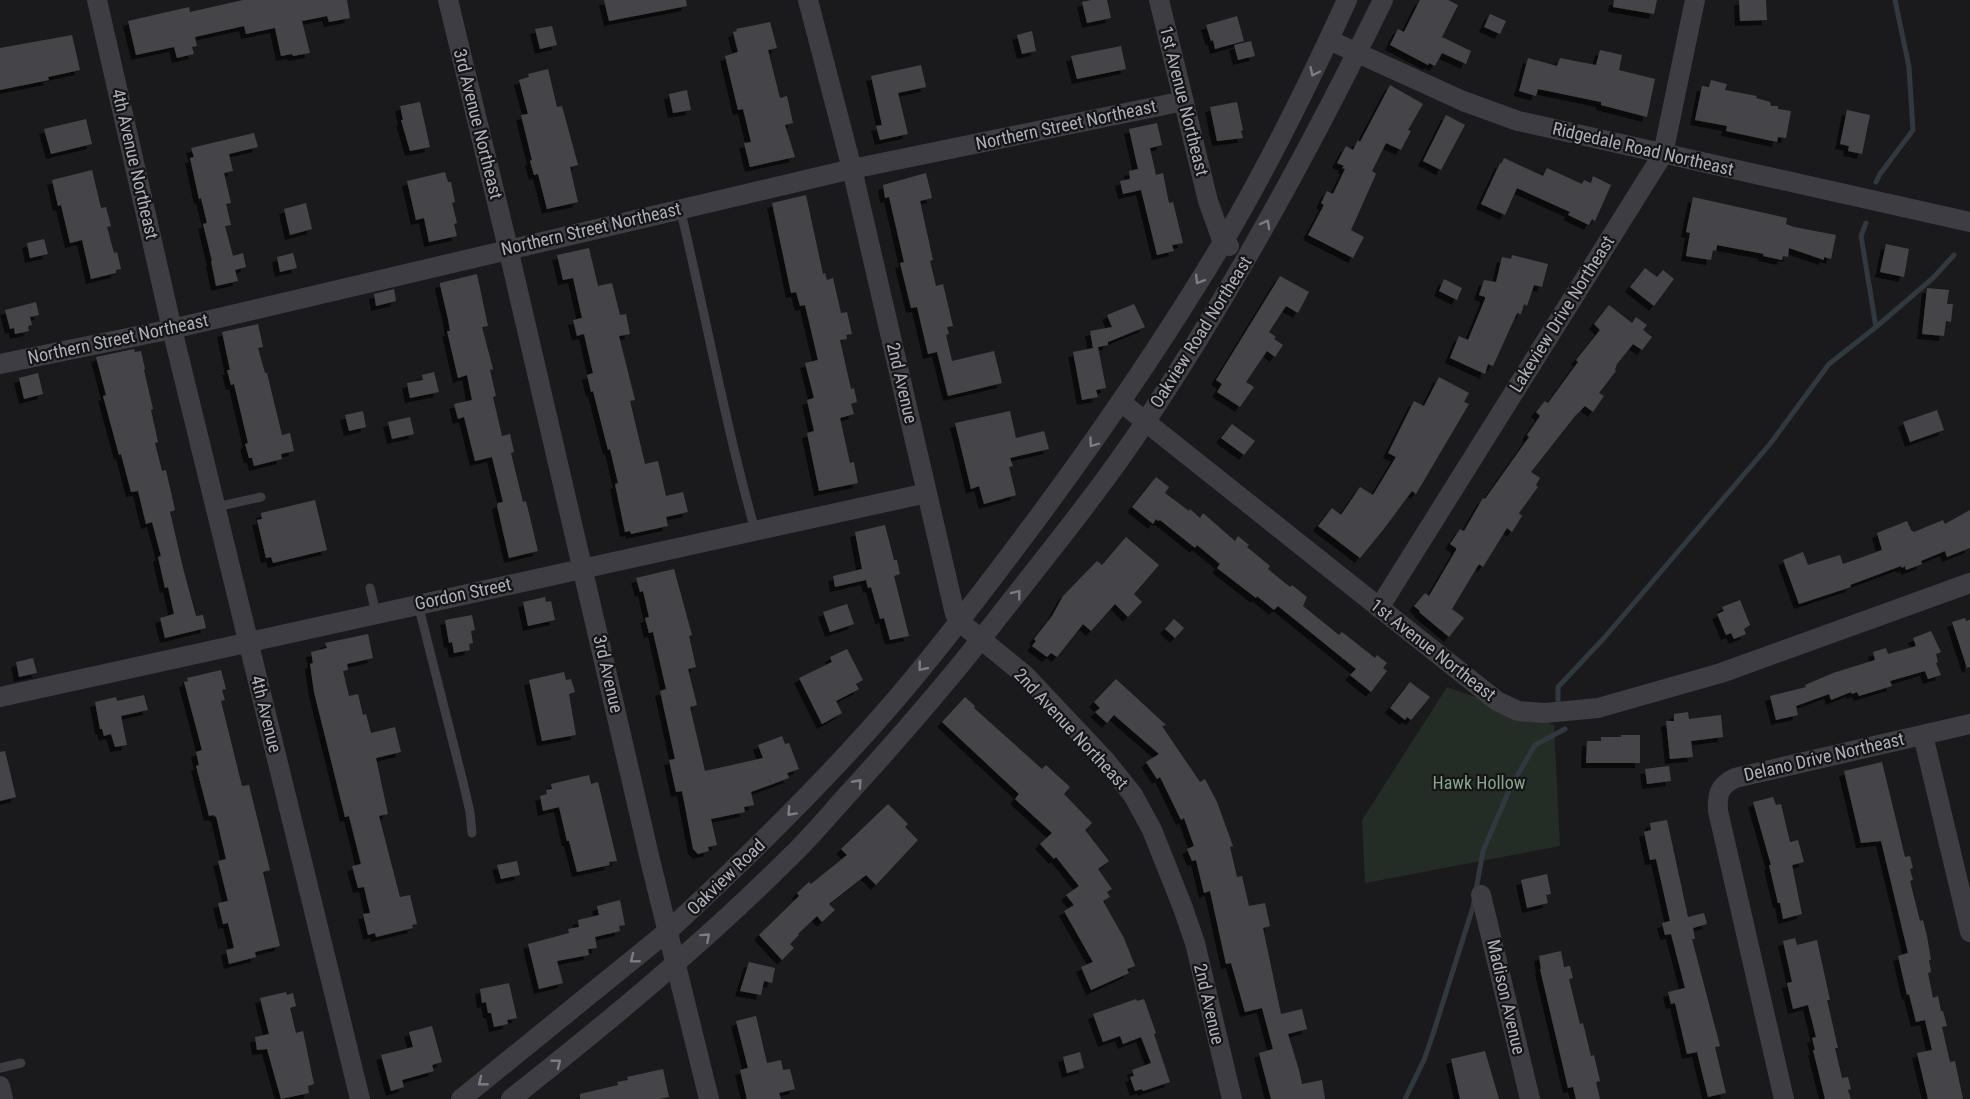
<svg xmlns="http://www.w3.org/2000/svg" width="1970" height="1099" font-family="'Roboto Condensed',sans-serif">
<style>
.green{fill:#242c26}
.lines{fill:none;stroke-linecap:round;stroke-linejoin:round}
.stream{stroke:#303840;stroke-width:5}
.building{fill:#444549;filter:url(#shadow)}
.service{stroke:#3d3d43;stroke-width:9}
.minor{stroke:#3d3d43;stroke-width:20}
.oneway{stroke:#7b7c85}
.labels{text-anchor:middle;stroke-width:4.5;stroke-linejoin:round;paint-order:stroke}
.street-label{font-size:18px;fill:#adb0bb;stroke:#151517}
.park-label{font-size:18px;fill:#85a58a;stroke:#151517}
</style>
<defs>
<filter id="shadow"><feDropShadow dx="-5" dy="5" stdDeviation="0" flood-color="#0009"/></filter>
</defs>
<rect width="100%" height="100%" fill="#1a1a1c"/>
<path class="green" d="M1447 687 1554 725 1560 846 1365 883 1362 820Z"/>
<g class="lines">
<path class="stream" d="M1876 182 1880 174 1913 130 1909 67 1895 0
M1866 223 1861 236 1876 327
M1558 700V687L1605 637 1770 444 1829 364 1876 327 1933 278 1954 255
M1405 1099 1424 1060 1433 1034 1473 907 1483 851 1510 788 1535 745 1565 729"/>
</g>
<path class="building" d="M243 0H347L350 18 329 22 327 16 302 21 310 53 293 56 292 54 281 56 275 28 246 34 244 26 195 37 197 46 192 47 194 54 177 58 174 47 136 55 128 21 189 7 190 12Z
M604 0H686L687 6 609 21Z
M1091 0H1107L1111 18 1087 23 1082 2Z
M1420 0H1448L1458 5 1442 37 1471 51 1466 64 1442 53 1435 66 1429 63 1428 65 1390 45 1398 29 1404 32Z
M1614 0H1657L1654 14 1613 7Z
M1739 0H1766L1767 20 1740 21Z
M1490 14 1506 21 1500 34 1484 27Z
M1237 16 1244 41 1215 49 1213 40 1211 41 1206 25Z
M770 22 777 48 768 50 780 98 787 96 793 123 785 125 795 157 750 167 744 143 751 142 743 109 738 110 725 56 738 52 733 32 737 31 736 29Z
M552 26 557 45 540 49 535 29Z
M1032 31 1036 51 1022 54 1017 35Z
M72 35 80 70 48 77 49 80 0 90V48Z
M1251 41 1255 56 1238 60 1234 45Z
M1121 46 1126 69 1077 79 1071 56Z
M1600 50 1622 55 1619 70 1655 79 1647 117 1601 105V102L1538 89 1536 96 1519 91 1528 58 1557 66 1560 58 1596 65Z
M921 65 926 87 898 93 908 134 880 140 876 126 882 125 871 76Z
M548 69 557 107 562 106 578 165 570 167 578 202 547 209 538 174 534 175 530 161 532 160 521 115 528 114 519 80 529 77 528 74Z
M1711 80 1727 84 1725 90 1757 96 1756 98 1770 102 1771 106H1778V109L1791 111 1786 138 1778 137 1777 142 1726 131 1727 126 1695 120 1702 86 1709 87Z
M1390 85 1423 104 1408 130 1411 131 1401 150 1386 143 1372 171 1376 174 1351 230 1364 237 1353 258 1308 235 1324 205 1321 203 1327 191 1333 194 1345 169 1342 168 1344 166 1337 163 1346 146 1353 150 1358 140 1360 142Z
M687 90 691 110 673 113 669 94Z
M420 102 430 147 410 151 401 120H403L400 106Z
M1237 102 1243 130 1241 131 1243 138 1217 141 1210 107Z
M1847 110 1870 115 1862 154 1848 151 1849 146 1840 144Z
M1446 115 1465 125 1441 170 1423 161Z
M86 119 92 144 51 154 44 129Z
M1157 123 1162 145 1150 148 1156 175 1163 173 1169 203 1173 202 1183 243 1172 245 1174 251 1157 255 1141 190 1123 194 1120 181 1130 179 1129 171 1138 169 1129 129Z
M254 133 258 147 229 154 233 171 224 173 231 203 226 204 231 225 225 226 233 256 243 253 246 267 235 270 238 281 216 286 211 261H212L203 224 207 223 201 198 199 199 190 158 194 157 191 148Z
M1504 158 1543 176 1547 168 1582 184 1584 180 1591 183 1593 176 1611 185 1595 221 1592 219 1589 225 1568 215 1570 212 1517 188 1505 215 1481 204 1500 163 1501 164Z
M92 170 101 208 106 207 111 226 107 227 114 253 117 252 121 269 116 270V273L91 279 82 240 70 243 61 205 58 206 52 180Z
M445 172 448 182H451L455 202 452 203 457 223 454 224 457 236 429 242 424 218 416 220 407 181Z
M926 173 932 198 920 201 933 260 930 261 936 286 943 284 953 326 947 327 949 334 946 335 952 361 994 351 1002 383 948 396 937 352 928 354 917 307 911 308 900 263 904 262 889 197 885 198 883 185Z
M806 195 823 274 825 273 827 280 833 278 841 313 847 312 852 334 846 335 847 339 840 340 851 389 854 388 857 402 851 404 854 414 840 418 850 463 854 462 858 483 819 491 807 433 814 431 807 400 814 398 805 363 818 360 805 305 800 306 796 292 791 293 772 203Z
M1693 197 1787 218 1786 224 1794 227 1836 235 1831 259 1824 257V260L1789 248 1788 257 1783 256 1782 260 1763 256 1764 254 1717 245 1716 251 1713 250 1711 260 1686 256 1690 233 1686 232Z
M306 203 312 229 290 235 284 209Z
M44 239 48 254 30 258 27 243Z
M1886 244 1909 249 1904 277 1880 272Z
M589 248 598 286 612 283 620 315 626 314 630 334 619 336 635 400 630 401 645 464 658 461 666 496 683 492 688 512 666 517 668 526 631 534 630 531 625 532 615 484 618 483 610 449 608 450 593 391 591 392 587 375 593 373 584 334 577 336 573 320 582 318 573 278 563 280 557 255Z
M293 253 297 268 280 272 277 257Z
M1512 255 1548 264 1542 287 1534 285 1527 306 1524 304 1521 314 1517 313 1493 366 1488 364 1485 374 1450 358 1459 336 1468 340 1485 299V297L1479 295 1484 280 1496 282 1502 257 1511 259Z
M1645 268 1657 277 1663 270 1674 279 1654 306 1630 287Z
M477 274 488 326 482 327 493 369 490 370 496 396 493 397 502 436 510 434 514 452 511 453 523 502 526 501 538 551 509 558 497 506 498 503 503 502 492 457 475 461 464 417 458 419 454 404 472 400 467 375 458 378 447 331H450L448 319 440 285V283Z
M1280 276 1309 292 1298 313 1286 306 1269 332 1276 337 1274 339 1283 345 1275 357 1267 351 1246 382 1254 387 1240 407 1217 392 1222 384 1216 380Z
M1444 279 1462 288 1457 300 1439 291Z
M1927 288 1949 290 1947 304H1953L1951 322 1946 321 1944 336 1922 334Z
M394 289 396 301 376 306 374 294Z
M36 302 39 315 30 317 32 325 28 326 29 331 15 334 14 328 10 329 5 310Z
M1134 304 1145 327 1108 342V345L1098 347 1106 388 1096 390 1098 397 1082 400 1073 352 1093 348 1090 331 1112 327 1107 315Z
M1609 305 1632 323 1636 317 1647 325 1643 330 1652 337 1642 350 1633 344 1617 364 1615 370 1616 371 1599 393 1604 396 1593 412 1585 406 1575 416 1531 472 1540 478 1536 485 1538 487 1519 513 1522 516 1512 532 1507 528 1483 567 1479 564 1452 609 1464 618 1449 637 1419 612 1420 611 1414 606 1425 593 1429 596 1456 550V548L1450 544 1460 529 1464 531 1483 498 1485 499 1529 437 1527 435 1540 416 1536 412 1545 401 1548 403 1578 362 1576 360 1600 330 1594 324Z
M258 324 263 347 258 348 265 373H267L282 435 290 433 294 451 281 454 282 459 254 466 252 458H249L245 444 248 443 234 384 231 385 227 370H230L222 332Z
M134 349 135 352 141 351 145 369 144 370 153 409 151 410 158 442 155 443 162 471 166 470 175 510 170 512 183 568 196 616 203 615 206 628 165 638 160 618 174 614 168 587 165 588 158 557 161 556 152 522 146 524 138 491 131 492 121 454 119 455 103 396 106 395 96 357Z
M434 372 439 392 410 398 407 383 423 380 422 375Z
M38 373 43 394 24 399 19 378Z
M1439 377 1469 393 1464 402 1469 404 1416 494 1412 491 1383 530 1360 558 1318 526 1332 508 1341 515 1360 487 1373 495 1396 457 1388 453 1414 401 1424 406Z
M1937 410 1944 430 1910 442 1903 422Z
M363 411 366 427 349 431 345 415Z
M1010 411 1016 438 1044 431 1049 449 1010 458 1013 466 1009 467 1016 495 984 504 979 486 971 489 955 423Z
M410 417 414 434 392 439 388 422Z
M1232 424 1255 441 1244 455 1221 438Z
M1156 477 1169 487 1165 493 1189 511 1190 509 1200 518 1203 513 1235 541 1238 536 1249 545 1247 547 1270 566 1268 569 1290 587 1292 585 1307 597 1303 606 1339 635 1342 632 1375 658 1377 655 1387 663 1383 668 1387 671 1371 692 1350 675 1356 669 1278 606 1274 610 1257 596 1256 598 1217 568 1220 564 1197 545 1195 548 1160 520 1158 521 1156 519 1153 524 1132 507Z
M315 500 327 550 273 563 271 557 266 558 257 520 262 519 261 513Z
M1970 510V548L1947 557 1945 551 1921 561 1922 564 1906 570 1905 566 1902 568 1901 566 1850 585 1851 587 1799 604 1783 560 1803 552 1808 565 1840 555 1843 564 1882 550 1877 533 1907 521 1911 530 1914 532 1943 520 1945 524Z
M885 525 894 560H897L900 574 894 576 909 636 890 640 884 618 880 619 871 587 868 588 866 580 835 587 833 576 862 569 855 532Z
M1126 537 1159 565 1134 594 1142 602 1128 617 1115 604 1091 631 1083 624 1057 657 1051 653 1047 657 1032 646 1036 641 1034 639 1052 616 1063 596 1097 561 1102 565Z
M674 569 692 635 689 636 696 667 688 669 697 705 690 707 705 771 763 758 758 745 782 736 785 744 789 743 799 769 787 773 789 778 751 792 754 805 744 807 745 812 711 819 717 845 708 847 709 851 698 854 693 849 682 791 676 792 669 760 675 759 660 691 666 689 653 632 649 633 645 618 649 617 643 591 640 592 636 578Z
M545 597 546 602 551 601 555 620 528 626 523 602Z
M1740 600 1750 625 1744 629 1746 634 1734 639 1731 633 1726 635 1717 614 1724 611 1722 607Z
M847 604 854 624 830 632 823 612Z
M472 615 475 630 471 631 473 643 469 644 470 650 454 653 452 642 449 643 445 620Z
M1965 618 1966 621 1970 620V667L1967 668 1952 622Z
M1174 619 1184 628 1175 638 1165 629Z
M1931 631 1941 652 1936 654 1938 662 1936 663 1941 675 1928 679 1925 671 1890 681 1892 686 1859 696 1857 692 1852 694 1851 692 1831 700 1829 694 1796 706 1798 715 1776 720 1770 696 1806 687 1805 685 1833 673 1875 660 1873 652 1886 648 1888 654 1916 646 1913 638Z
M368 634 373 658 347 664 348 670 343 671 349 696 358 694 363 715 366 714 371 733 395 727 401 752 376 758 388 814 379 816 400 897 410 895 417 924 412 925 413 928 376 937 375 933 368 935 363 914 370 913 364 887 358 888 352 866 361 864 349 816 345 817 314 692 310 664 313 663 311 652 327 648 325 643Z
M847 649 863 680 856 684 859 689 836 701 842 713 822 724 799 678 832 662 830 657Z
M33 658 37 673 19 677 16 662Z
M221 670 226 689 222 690 225 700 221 701 242 786 249 785 270 870 263 872 280 946 255 952 256 957 229 964 226 950 234 948 228 923 223 924 218 903 228 901 218 861 226 859 216 816 214 817V815L209 816 196 766 199 765 196 752 202 750 184 682 188 681 187 678Z
M564 672 566 680 571 679 575 692 569 694 576 735 542 741 529 680Z
M1116 679 1166 725 1162 726 1200 782 1205 779 1217 802 1233 846 1230 847 1237 877 1242 876 1249 906 1265 903 1270 926 1263 928 1281 1014 1302 1009 1307 1029 1288 1034 1299 1070 1302 1084 1322 1080 1325 1099H1271L1259 1053 1273 1049 1262 1008 1245 1012 1231 963 1226 964 1210 891 1204 893 1196 860 1192 861 1187 849 1194 846 1184 818 1181 820 1160 777 1157 779 1146 762 1159 754 1114 715 1107 723 1095 712 1100 708 1094 702Z
M1410 682 1430 697 1411 720 1407 717 1405 720 1390 708Z
M144 695 148 710 121 716 127 745 115 747 111 734 104 736 102 729H100L95 702 116 697 117 701Z
M965 697 975 706 974 708 1042 769 1046 765 1070 787 1064 794 1092 823 1085 830 1109 861 1098 869 1112 889 1107 892 1110 897 1103 901 1124 938 1135 966 1127 969 1129 973 1091 990 1081 967 1093 962 1064 911 1074 905 1066 895 1079 886 1056 857 1054 859 1040 844 1052 833 1015 799 1019 794 942 722Z
M1688 712 1689 719 1721 715 1723 737 1691 741 1693 757 1670 759 1666 721H1674V714Z
M1621 735H1640V763H1586L1587 741H1601V737H1621Z
M5 751 16 797 0 801V752Z
M1882 762 1905 857 1910 856 1913 868 1910 869 1913 880 1910 881 1920 921 1923 920 1927 936 1931 960H1929L1931 972 1928 973 1933 998 1938 996 1941 1011H1943L1947 1026 1942 1027 1950 1062 1955 1061 1963 1099H1928L1917 1053 1932 1050 1925 1020 1916 1022 1909 994 1907 995 1898 956 1908 953 1881 841 1861 843 1844 771Z
M1669 766 1671 781 1647 784 1645 769Z
M589 775 591 784 598 782 617 861 609 862 610 865 577 872 569 841H567L559 807 543 811 540 796 547 794 546 790 552 789 551 784Z
M1773 797 1776 805 1781 804 1790 842 1798 840 1804 862 1792 865 1802 914 1783 919 1780 903H1778L1769 865H1771L1753 802Z
M888 804 908 824 905 827 918 840 876 885 866 875 829 904 835 910 822 922 817 916 798 934 799 935 790 944 794 948 782 960 759 935 799 896 797 893 809 882 811 884 847 855 841 849Z
M1667 820 1688 917 1704 913 1707 924 1693 928 1695 939H1692L1720 1046 1715 1047 1726 1093 1708 1097 1697 1052 1687 1054 1675 1003 1671 1004 1668 992 1685 988 1671 934 1665 935 1662 923 1670 921 1656 859 1650 860 1644 832 1651 830 1650 823Z
M517 861 520 875 501 879 497 865Z
M1547 874 1551 894 1546 895 1548 903 1527 908 1521 880Z
M620 900 625 925 619 926 620 931 595 937 597 948 588 949 589 955 557 961 563 983 539 989 528 944 569 933 568 929 579 927 578 920 599 915 597 906Z
M1795 938 1797 945 1817 940 1830 1000H1827L1838 1048H1835L1842 1078 1848 1077 1851 1089 1848 1090 1851 1099H1825L1813 1050H1815L1812 1038 1816 1037 1808 1005 1793 1009 1787 983 1792 982 1783 941Z
M1561 951 1564 967 1570 966 1573 978 1569 979 1580 1024 1583 1023 1591 1056 1594 1055 1600 1081 1596 1082 1600 1099H1576L1573 1087 1568 1088 1540 969H1541L1539 956Z
M749 962 775 968 772 983 764 981 761 995 740 991Z
M509 983 517 1018 507 1020 508 1024 494 1027 491 1013H488L486 1002 482 1003 480 989Z
M286 992 287 995 293 993 296 1006 290 1008 296 1033 303 1031 314 1084 308 1086 309 1093 281 1099 267 1049 257 1050 255 1037 269 1034 260 998Z
M1136 999 1137 1001 1144 999 1156 1033 1154 1034 1170 1082 1143 1091 1142 1089 1135 1091 1130 1077 1134 1076 1132 1070 1151 1063 1141 1037 1123 1044 1120 1036 1103 1042 1093 1014Z
M756 1016 767 1063 781 1060 783 1070 790 1069 795 1089 779 1093 781 1099H747L740 1070 748 1068 736 1021Z
M432 1026 442 1062 432 1065 434 1071 402 1080 404 1087 391 1091 381 1055 413 1047 409 1032Z
M1485 1051 1499 1099H1460L1451 1059Z
M1080 1052 1084 1068 1067 1073 1063 1057Z
M663 1069 669 1097 659 1099H580V1094L618 1085 617 1082 628 1080 627 1077Z"/>
<g class="lines">
<path class="service" d="M680 208C706 316 725 424 755 530
M216 507 261 497
M370 588 376 613
M418 604 463 782 470 812 472 833
M0 1068 21 1063"/>
<path class="minor" d="M97 0 172 329 360 1099
M448 0 508 248 651 864 709 1099
M808 0 852 169 955 614 960 622 1026 676 1105 760 1133 795 1152 830 1183 908 1195 943 1232 1099
M1159 0 1208 201 1223 243 1229 246
M1329 40 1463 101 1518 121 1970 222
M0 364 172 329 852 169 1184 101
M1122 403 1497 701 1518 711 1545 713 1598 708 1721 673 1970 583
M1379 608 1663 154 1695 0
M0 697 927 493
M1923 735 1970 932
M1481 895 1530 1099
M0 1086 3 1099
M461 1099 668 931C748 857 826 781 897 698 938 650 977 599 1016 547 1090 449 1159 349 1222 244 1269 165 1309 83 1347 0
M511 1099C608 1022 703 944 790 857 811 837 829 815 848 794 901 736 952 677 1000 615 1050 551 1101 489 1146 421 1235 287 1312 145 1383 0
M1784 1099 1718 811C1717 794 1719 786 1735 778L1970 724"/>
</g>
<defs><path id="oneway-chevron" d="M-2-3.5L2.5 0L-2 3.5" fill="none" stroke-width="1.6" stroke-linecap="round" stroke-linejoin="round" transform="scale(1.5)"/></defs>
<g class="oneway">
<use href="#oneway-chevron" transform="translate(1314 72) rotate(115)"/>
<use href="#oneway-chevron" transform="translate(1266 224) rotate(-61)"/>
<use href="#oneway-chevron" transform="translate(1199 280) rotate(122)"/>
<use href="#oneway-chevron" transform="translate(1093 443) rotate(126)"/>
<use href="#oneway-chevron" transform="translate(1017 594) rotate(-52)"/>
<use href="#oneway-chevron" transform="translate(922 667) rotate(129)"/>
<use href="#oneway-chevron" transform="translate(858 783) rotate(-48)"/>
<use href="#oneway-chevron" transform="translate(791 812) rotate(133)"/>
<use href="#oneway-chevron" transform="translate(706 937) rotate(-42)"/>
<use href="#oneway-chevron" transform="translate(634 959) rotate(141)"/>
<use href="#oneway-chevron" transform="translate(557 1063) rotate(-38)"/>
<use href="#oneway-chevron" transform="translate(482 1082) rotate(141)"/>
</g>
<g class="labels">
<g class="street-label">
<text transform="translate(1184 101) rotate(76)" y="6">1st Avenue Northeast</text>
<text transform="translate(478 124) rotate(76)" y="6">3rd Avenue Northeast</text>
<text transform="translate(1066 125) rotate(-12)" y="6">Northern Street Northeast</text>
<text transform="translate(1643 149) rotate(13)" y="6">Ridgedale Road Northeast</text>
<text transform="translate(135 164) rotate(77)" y="6">4th Avenue Northeast</text>
<text transform="translate(591 229) rotate(-13)" y="6">Northern Street Northeast</text>
<text transform="translate(1562 314) rotate(-58)" y="6">Lakeview Drive Northeast</text>
<text transform="translate(1201 332) rotate(-58)" y="6">Oakview Road Northeast</text>
<text transform="translate(118 339) rotate(-12)" y="6">Northern Street Northeast</text>
<text transform="translate(902 383) rotate(77)" y="6">2nd Avenue</text>
<text transform="translate(463 594) rotate(-12)" y="6">Gordon Street</text>
<text transform="translate(1433 650) rotate(38)" y="6">1st Avenue Northeast</text>
<text transform="translate(608 674) rotate(77)" y="6">3rd Avenue</text>
<text transform="translate(266 714) rotate(76)" y="6">4th Avenue</text>
<text transform="translate(1071 729) rotate(47)" y="6">2nd Avenue Northeast</text>
<text transform="translate(1824 757) rotate(-13)" y="6">Delano Drive Northeast</text>
<text transform="translate(726 877) rotate(-44)" y="6">Oakview Road</text>
<text transform="translate(1506 997) rotate(77)" y="6">Madison Avenue</text>
<text transform="translate(1209 1004) rotate(77)" y="6">2nd Avenue</text>
</g>
<g class="park-label">
<text x="1479" y="789">Hawk Hollow</text>
</g>
</g>
</svg>
